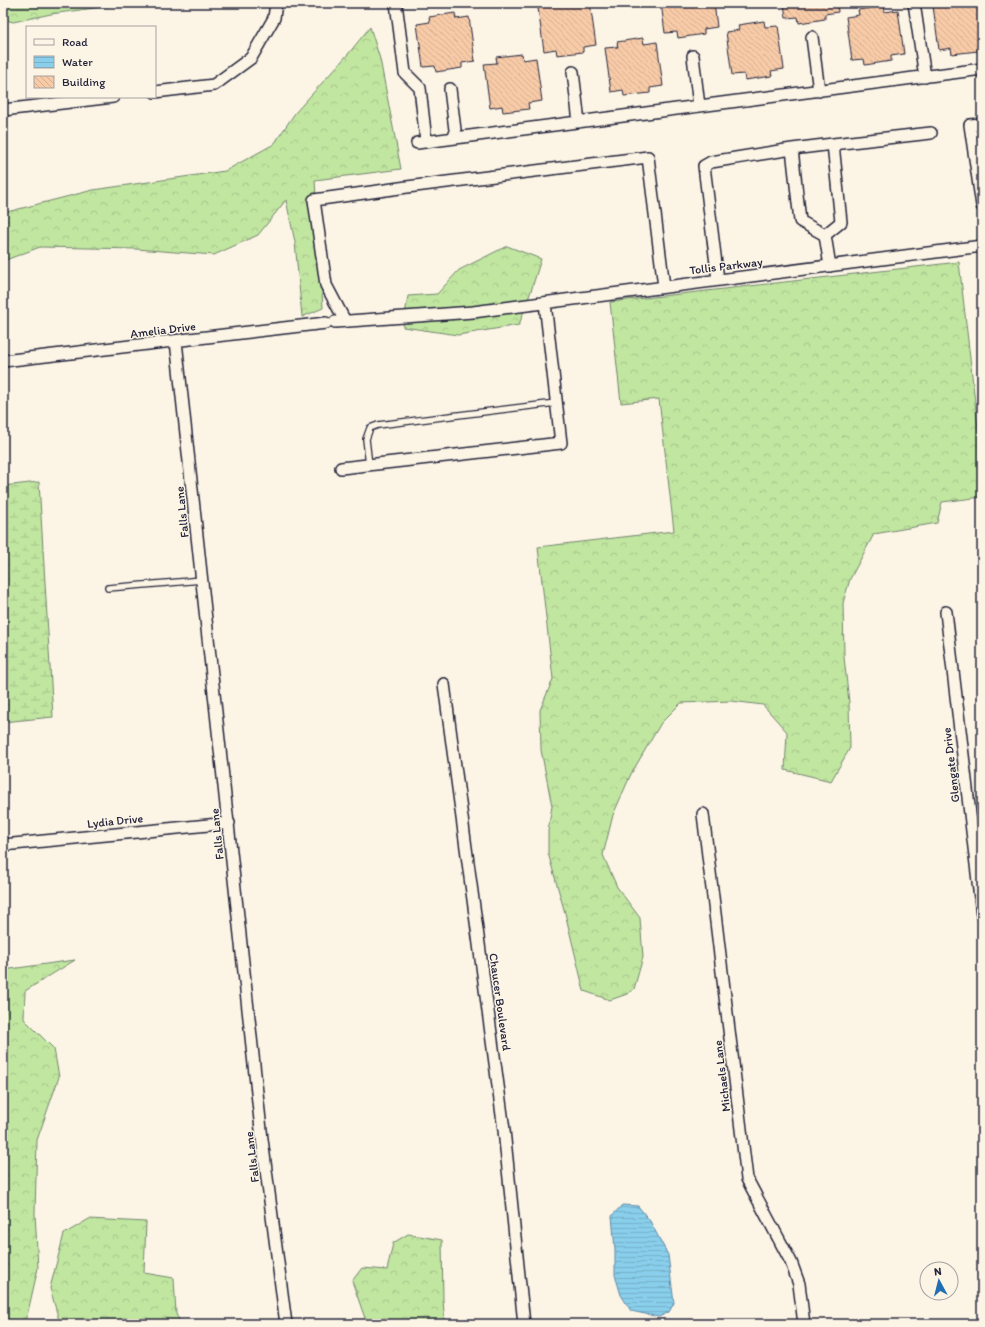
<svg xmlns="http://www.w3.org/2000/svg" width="985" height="1327" font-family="Itim,sans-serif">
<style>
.forest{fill:url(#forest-crowns);stroke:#72846e}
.wetland{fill:url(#wetland-marsh);stroke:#72846e}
.water{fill:url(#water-rules);stroke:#6089a5}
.building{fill:url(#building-back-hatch);stroke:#22223b}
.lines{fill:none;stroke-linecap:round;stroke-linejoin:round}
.service-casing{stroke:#22223b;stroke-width:8}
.minor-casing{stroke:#22223b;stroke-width:14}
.service{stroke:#fcf5e5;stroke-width:5.5}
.minor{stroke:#fcf5e5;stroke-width:11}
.labels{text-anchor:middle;stroke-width:3;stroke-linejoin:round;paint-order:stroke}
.street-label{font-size:12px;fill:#22223b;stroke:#fcf5e5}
</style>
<defs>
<pattern id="forest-crowns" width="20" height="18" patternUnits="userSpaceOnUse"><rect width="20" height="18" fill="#c1e6a0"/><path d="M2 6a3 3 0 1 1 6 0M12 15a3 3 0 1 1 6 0" fill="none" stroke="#a6c58b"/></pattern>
<pattern id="wetland-marsh" width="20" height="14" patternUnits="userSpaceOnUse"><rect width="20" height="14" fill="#c1e6a0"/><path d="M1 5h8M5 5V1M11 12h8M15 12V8" fill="none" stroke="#a6c58b"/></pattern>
<pattern id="water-rules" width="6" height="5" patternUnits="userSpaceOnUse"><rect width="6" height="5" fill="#89ceeb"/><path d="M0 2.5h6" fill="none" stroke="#76b1ca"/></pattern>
<pattern id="building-back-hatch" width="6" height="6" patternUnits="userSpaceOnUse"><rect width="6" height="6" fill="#f8cba7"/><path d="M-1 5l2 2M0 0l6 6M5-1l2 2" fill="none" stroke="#d4ae91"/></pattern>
</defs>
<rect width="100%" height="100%" fill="#fcf5e5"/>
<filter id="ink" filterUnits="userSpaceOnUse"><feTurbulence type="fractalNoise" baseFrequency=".025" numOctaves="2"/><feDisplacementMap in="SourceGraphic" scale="8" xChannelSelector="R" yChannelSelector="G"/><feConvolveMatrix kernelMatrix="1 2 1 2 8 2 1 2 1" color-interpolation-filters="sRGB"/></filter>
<g filter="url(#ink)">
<path class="forest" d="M3 3H119L109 6 51 14 13 22 3 19Z
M370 27 380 59 401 169 315 180 323 308 302 317 295 242 286 200 258 235 214 255 136 249 40 247 3 261V213L93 190 225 171 274 144 295 113 349 53Z
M507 246 541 259 532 288 519 325 458 335 403 327 408 296 437 294 459 270Z
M959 262 982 463V497L942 502 937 523 874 534 850 579 843 603 844 657 849 702 850 748 831 781 785 770 787 732 763 705 731 701 681 703 661 723 631 774 613 815 603 855 617 887 640 918 643 957 634 989 627 994 610 1000 584 991 565 913 548 853V831L552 806 541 750 540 710 553 679 538 547 674 531 659 399 621 403 610 302Z
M75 960 25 991 24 1019 54 1049 59 1077 37 1140 35 1213 38 1268 27 1316 22 1324H3V970Z
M89 1219 146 1222 144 1273 174 1278 176 1314 181 1324H60L50 1288 64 1234Z
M408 1234 442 1240 443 1300 445 1324H367L352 1281 362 1268 387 1270 393 1243Z"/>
<path class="wetland" d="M39 482 53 717 3 722V486Z"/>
<path class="water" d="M622 1205 638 1206 650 1221 668 1255 674 1303 669 1312 659 1317 631 1311 621 1295 615 1275V1250L612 1216Z"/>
<path class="building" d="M550 3H590L596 45 583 47V52L557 55 556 49 544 51 538 8 551 6Z
M661 3H714L717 27 704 29V34L678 38 677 32 665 33Z
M784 3H837L838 12 825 14V19L799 23 798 17 786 18Z
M946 3H982V45H978V51L952 54 951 48 939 50 933 6 946 5Z
M884 6 885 12 898 10 904 54 891 56V61L865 65 864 59 852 60 846 17 859 15 858 10Z
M455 13 456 19 469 17 475 61 462 63V68L436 72 435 66 423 67 417 24 430 22 429 17Z
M764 21 765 27 778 26 784 69 771 71 772 76 745 80 744 74 732 75 726 32 739 30 738 25Z
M643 38 644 44 657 42 663 86 650 88V93L624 96 623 90 611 92 605 48 618 47 617 42Z
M522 54 523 60 536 58 542 101 528 103 529 109 503 112 502 106 490 108 484 64 497 63 496 57Z"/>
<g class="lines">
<defs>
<path id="service" d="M369 465 366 439 370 428 378 425 556 403
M108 588 202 580"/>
<path id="minor" d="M396 3 405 73 420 88 426 141
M914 3 925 77
M812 37 819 91
M693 56 699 106
M573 72 579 122
M450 89 456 138
M155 92 214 85 251 58 274 18 276 3
M3 110 113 97
M982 124 970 125 982 206
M417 143 982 69
M833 144 931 133
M825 235 800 221 792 149 833 144 841 222 825 235 830 266
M718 280 704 166 711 162 792 149
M345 321 326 285 314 200 407 187 648 157 664 287
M335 322 473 312 982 246
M176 341 262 1139 286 1324
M3 361 326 323
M341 468 561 443 545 303
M946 612 982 915
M444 684 504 1130 524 1324
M703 814 747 1179 791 1262 799 1284 804 1324
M3 845 229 823"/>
</defs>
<use href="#service" class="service-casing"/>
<use href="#minor" class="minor-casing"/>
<use href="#service" class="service"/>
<use href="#minor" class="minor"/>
</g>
</g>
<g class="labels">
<g class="street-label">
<text transform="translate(726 266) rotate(-7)" y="4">Tollis Parkway</text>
<text transform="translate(163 330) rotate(-7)" y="4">Amelia Drive</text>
<text transform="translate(182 512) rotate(-96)" y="4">Falls Lane</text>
<text transform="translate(951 765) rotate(-97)" y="4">Glengate Drive</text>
<text transform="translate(115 821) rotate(-6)" y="4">Lydia Drive</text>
<text transform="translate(217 834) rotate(-96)" y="4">Falls Lane</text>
<text transform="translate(500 1002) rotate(82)" y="4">Chaucer Boulevard</text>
<text transform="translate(722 1076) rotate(-97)" y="4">Michaels Lane</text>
<text transform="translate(252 1157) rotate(-97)" y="4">Falls Lane</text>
</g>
</g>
<rect width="985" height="1327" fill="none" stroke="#fcf5e5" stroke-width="16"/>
<rect x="8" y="8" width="969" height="1311" fill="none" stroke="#22223b" stroke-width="1.5" filter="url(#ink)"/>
<rect x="26" y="26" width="130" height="72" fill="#fcf5e5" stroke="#a5a1a1"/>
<rect x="34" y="39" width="20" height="6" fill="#fcf5e5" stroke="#a5a1a1"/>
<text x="62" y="46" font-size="12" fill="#22223b">Road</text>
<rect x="34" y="56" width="20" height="12" fill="url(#water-rules)" stroke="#a5a1a1"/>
<text x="62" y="66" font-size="12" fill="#22223b">Water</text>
<rect x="34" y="76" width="20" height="12" fill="url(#building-back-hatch)" stroke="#a5a1a1"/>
<text x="62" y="86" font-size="12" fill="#22223b">Building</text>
<g transform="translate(939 1281) rotate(353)"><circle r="19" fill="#fcf5e5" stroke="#a5a1a1"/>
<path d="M0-3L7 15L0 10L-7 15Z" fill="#1f6fb2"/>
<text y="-6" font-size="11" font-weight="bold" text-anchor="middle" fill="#22223b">N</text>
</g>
</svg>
